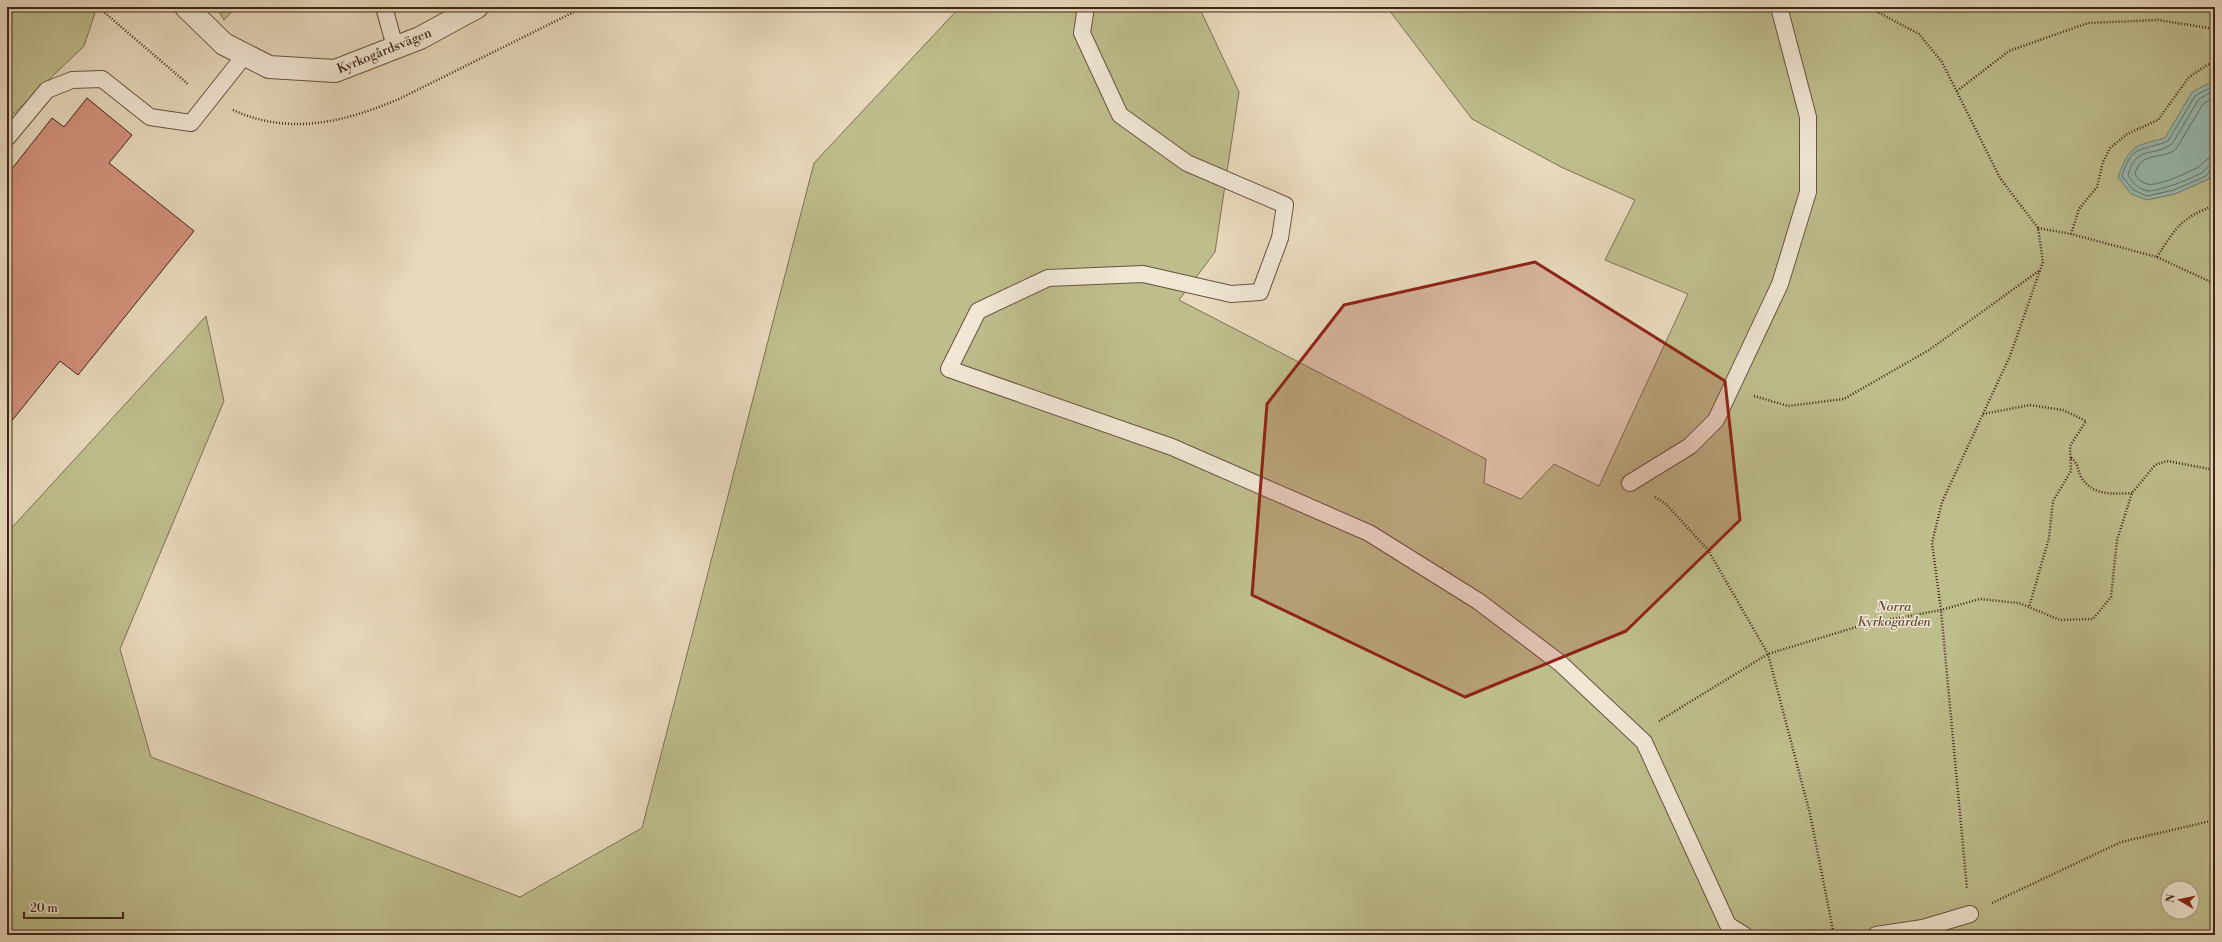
<svg xmlns="http://www.w3.org/2000/svg" width="2222" height="942" font-family="'Libre Bodoni',serif">
<style>
.green{fill:#bebd8c;stroke:#7f7152;fill-rule:evenodd}
.water{fill:#97bab0;stroke:#747e73}
.lines{fill:none;stroke-linecap:round;stroke-linejoin:round}
.shore{stroke:#6c7064;stroke-width:1}
.building{fill:#d2907b;stroke:#402518}
.service-casing{stroke:#6a5241;stroke-width:18}
.minor-casing{stroke:#6a5241;stroke-width:24}
.path{stroke:#402518;stroke-width:2.5;stroke-dasharray:1 2;stroke-linecap:butt}
.service{stroke:#f0e6d4;stroke-width:16}
.minor{stroke:#f0e6d4;stroke-width:22}
.marked{fill:#8f2418;fill-opacity:0.2;stroke:#8f2418;stroke-width:3;stroke-linejoin:round}
.labels{text-anchor:middle;stroke-width:3;stroke-linejoin:round;paint-order:stroke}
.street-label{font-size:13px;fill:#402518;stroke:#f0e6d4}
.park-label{font-size:13px;font-style:italic;fill:#604b35;stroke:#f0e6d4}
</style>
<rect width="100%" height="100%" fill="#e8d9bd"/>
<filter id="stains"><feTurbulence type="fractalNoise" baseFrequency=".005" numOctaves="4"/><feColorMatrix values="0 0 0 0 .2 0 0 0 0 .09 0 0 0 0 .02 0 0 0 .5 -.17"/></filter>
<radialGradient id="worn" r=".72"><stop offset=".6" stop-color="#630" stop-opacity="0"/><stop offset="1" stop-color="#630" stop-opacity=".3"/></radialGradient>
<path class="green" d="M7 7H97L84 46 7 120Z
M216 7H236L224 20Z
M960 7H1199L1239 92 1215 252 1179 300 1486 459 1484 483 1521 499 1554 464 1599 486 1688 294 1605 260 1635 200 1561 167 1472 119 1389 10V7H2215V935H7V533L206 316 224 401 120 649 151 757 520 897 642 828 814 163ZM2168 888H2192V912H2168Z"/>
<path class="water" d="M2213 81 2215 82V169L2209 179 2175 194 2147 200 2131 194 2118 177C2130 145 2134 146 2165 138L2192 92Z"/>
<g class="lines">
<path class="shore" d="M2215 85 2195 96 2168 141C2142 152 2132 143 2122 176L2133 190 2147 196 2174 190 2206 176 2211 169 2215 168
M2215 90 2199 99 2172 144C2152 158 2137 144 2128 175 2132 182 2138 189 2147 191 2156 192 2195 178 2203 172 2208 168 2208 164 2215 163
M2215 97 2203 104 2176 149C2161 161 2141 150 2135 174 2138 179 2141 182 2147 184 2157 187 2187 173 2197 168 2204 164 2205 157 2215 157"/>
</g>
<path class="building" d="M87 98 132 135 109 163 194 231 78 375 60 361 10 423 7 420V175L52 118 64 127Z"/>
<g class="lines">
<defs>
<path id="service" d="M384 7 395 47
M1086 7 1082 33 1120 115 1187 163 1285 205 1280 238 1260 292 1231 294 1143 274 1048 278 978 311 949 369 1172 447 1369 533 1478 601 1560 663 1644 742 1728 925 1744 935
M7 138 47 90 72 80 102 79 150 117 191 123 245 55
M1630 483 1690 446 1716 420 1780 284 1808 192V117L1779 7
M1876 935 1923 928 1970 914"/>
<path id="minor" d="M186 7 224 44 269 67 335 71 420 38 477 7"/>
</defs>
<use href="#service" class="service-casing"/>
<use href="#minor" class="minor-casing"/>
<path class="path" d="M98 7 189 85
M1868 7 1919 34 1942 62 2000 178 2038 228 2043 262 2010 356 1942 502 1932 543 1941 610 1967 889
M7 8 10 7
M1957 91 2009 51 2088 23 2158 20 2215 29
M233 110C289 136 345 122 399 99L584 7
M2038 228 2071 234 2157 257 2215 284
M2071 234 2079 209 2097 187 2103 162 2110 148 2127 134 2158 120 2189 77 2215 60
M2157 257C2177 226 2180 219 2215 205
M1754 396 1788 406 1844 399 1929 350 2040 270
M1983 414 2030 405 2063 410 2086 421 2070 446 2071 471 2053 501 2049 538 2029 607
M2071 458C2079 464 2077 469 2081 477 2093 496 2112 494 2132 493
M1655 497 1666 504 1708 550 1768 654 1810 814 1834 935
M1659 721 1768 654 1866 624 1941 610 1980 599 2019 603 2060 620 2093 619 2111 597 2117 540 2132 493 2155 465 2167 461 2215 470
M1992 903 2121 842 2215 820"/>
<use href="#service" class="service"/>
<use href="#minor" class="minor"/>
</g>
<path class="marked" d="M1535 262 1725 381 1740 520 1626 631 1465 697 1252 595 1267 404 1344 305Z"/>
<g class="labels">
<g class="street-label">
<text transform="translate(384 50) rotate(-22)" y="5">Kyrkogårdsvägen</text>
</g>
<g class="park-label">
<text x="1894" y="611">Norra<tspan x="1894" dy="15">Kyrkogården</tspan></text>
</g>
</g>
<rect width="2222" height="942" fill="none" stroke="#e8d9bd" stroke-width="24"/>
<rect x="8" y="8" width="2206" height="926" fill="none" stroke="#402518" stroke-width="2"/>
<rect x="12" y="12" width="2198" height="918" fill="none" stroke="#402518"/>
<g transform="translate(2180 900) rotate(279)"><circle r="19" fill="#f0e6d4" stroke="#aa9989"/>
<path d="M0-3L7 15L0 10L-7 15Z" fill="#8f2418"/>
<text y="-6" font-size="11" font-weight="bold" text-anchor="middle" fill="#402518">N</text>
</g>
<path d="M24 912v6h99v-6" fill="none" stroke="#402518" stroke-width="2"/>
<text x="30" y="912" font-size="12" fill="#402518" stroke="#f0e6d4" stroke-width="3" paint-order="stroke">20 m</text>
<rect width="100%" height="100%" filter="url(#stains)"/>
<rect width="100%" height="100%" fill="url(#worn)"/>
</svg>
